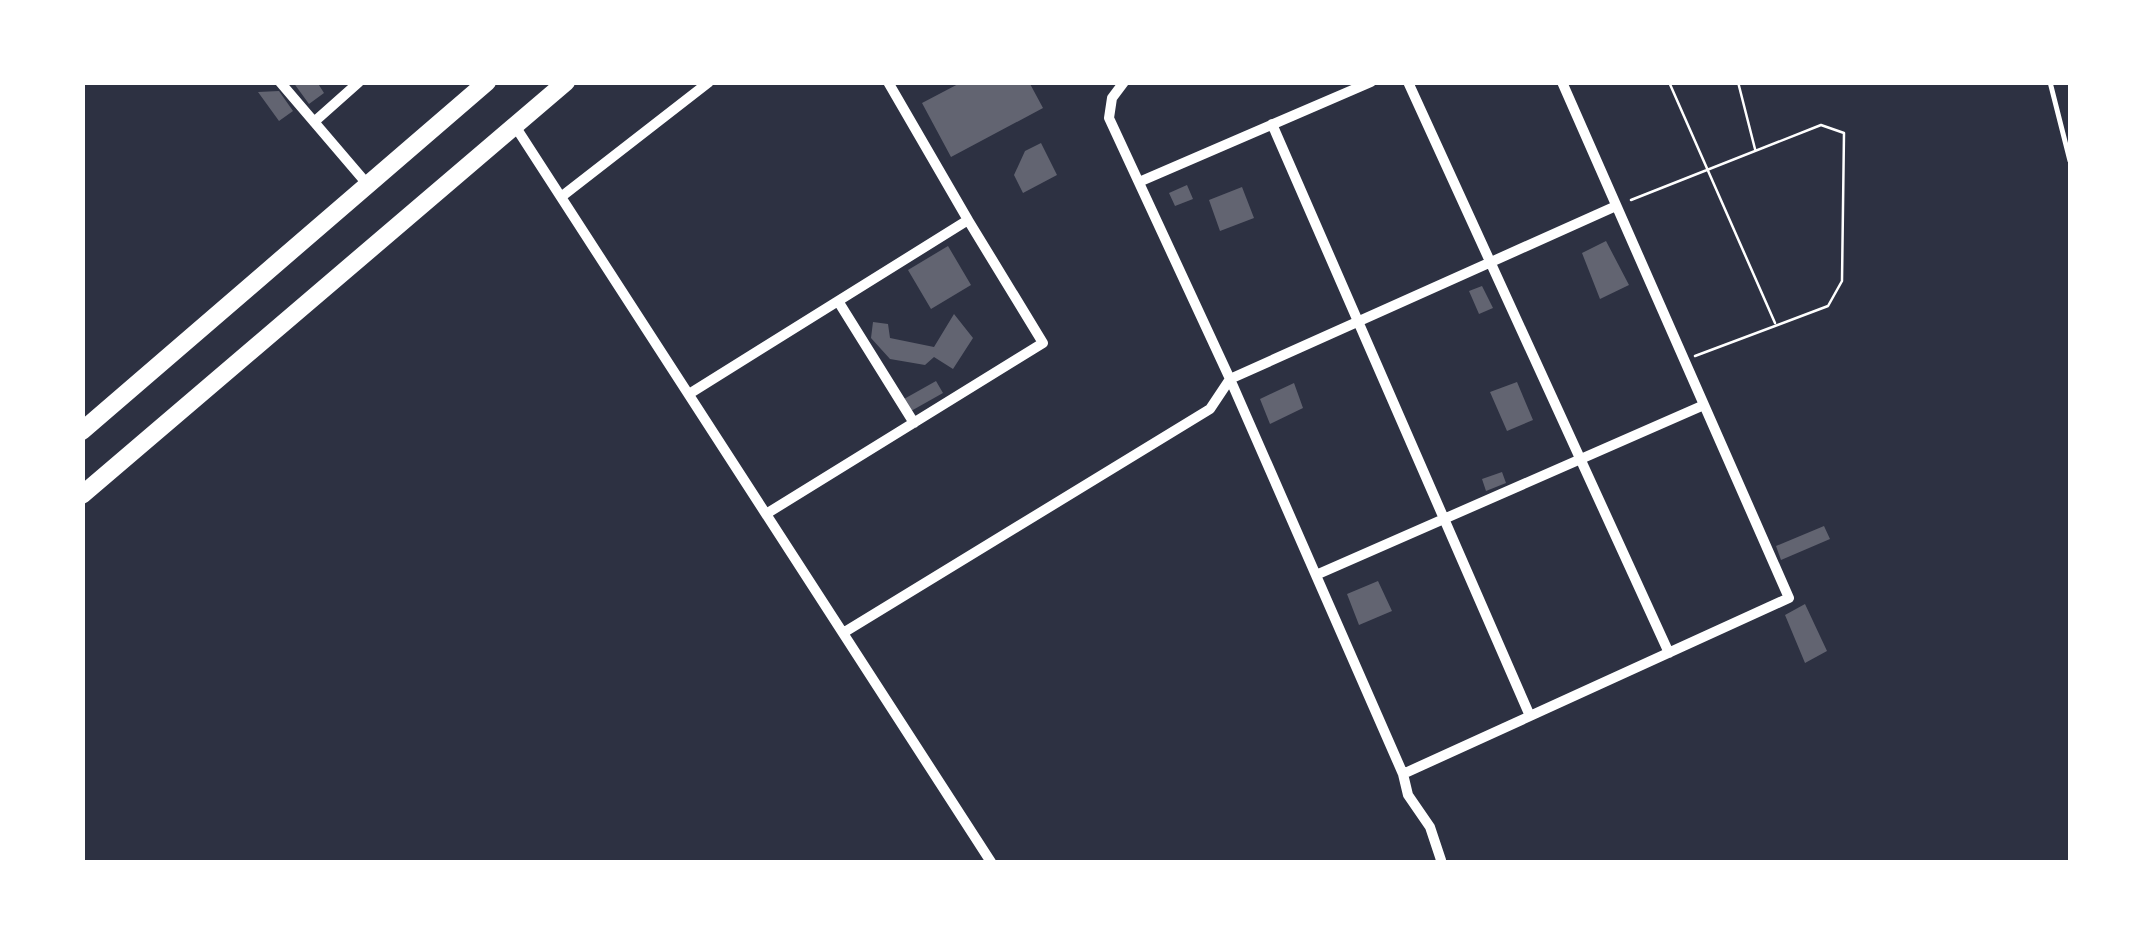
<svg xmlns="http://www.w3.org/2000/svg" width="2153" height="945" font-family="Signika,sans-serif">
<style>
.building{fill:#626471}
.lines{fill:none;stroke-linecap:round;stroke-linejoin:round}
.path{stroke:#fff;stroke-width:2.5}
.service{stroke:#fff;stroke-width:5}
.minor{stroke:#fff;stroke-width:10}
.motorway{stroke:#fff;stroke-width:18}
</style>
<rect width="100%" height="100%" fill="#2d3142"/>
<path class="building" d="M293 82H317L324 93 309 104Z
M962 82H1029L1043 108 951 157 922 103Z
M279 91 293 111 279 121 258 92Z
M1041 143 1057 175 1023 193 1014 175 1025 151Z
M1187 185 1193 199 1175 206 1169 193Z
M1242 187 1254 218 1220 231 1209 200Z
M1606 241 1629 285 1600 299 1582 253Z
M948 246 971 285 931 309 908 270Z
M1482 286 1493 308 1479 314 1469 291Z
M954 314 973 338 953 369 934 357 925 365 890 359 871 338 873 322 888 324 890 338 934 347Z
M936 381 943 393 911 411 904 399Z
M1517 382 1533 420 1507 431 1490 392Z
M1294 383 1303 408 1270 424 1260 399Z
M1502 472 1506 483 1486 491 1482 479Z
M1824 526 1830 539 1781 560 1776 546Z
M1378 581 1392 611 1359 625 1347 594Z
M1805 604 1827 651 1805 663 1785 615Z"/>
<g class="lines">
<path class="path" d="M1669 82 1775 323
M1738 82 1755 149
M1631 200 1821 125 1844 133 1842 281 1828 306 1695 356"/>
<path class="service" d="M2050 82 2070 161"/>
<path class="minor" d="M280 82 368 185
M888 82 968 220
M1124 82 1112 98 1109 118 1230 379 1403 774 1408 795 1430 827 1441 860 1440 862
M1408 82 1669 653
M314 122 359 82
M1272 124 1530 716
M515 126 991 862
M1139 182 1371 82
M561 197 709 82
M838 301 914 423
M689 394 968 220 1043 343 766 514
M1316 575 1704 405
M843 633 1210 409 1230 379 1616 206
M1403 774 1789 598 1562 82"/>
<path class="motorway" d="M82 431 487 82
M82 495 566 82"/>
</g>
<rect width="2153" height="945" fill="none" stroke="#ffffff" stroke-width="170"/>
</svg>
